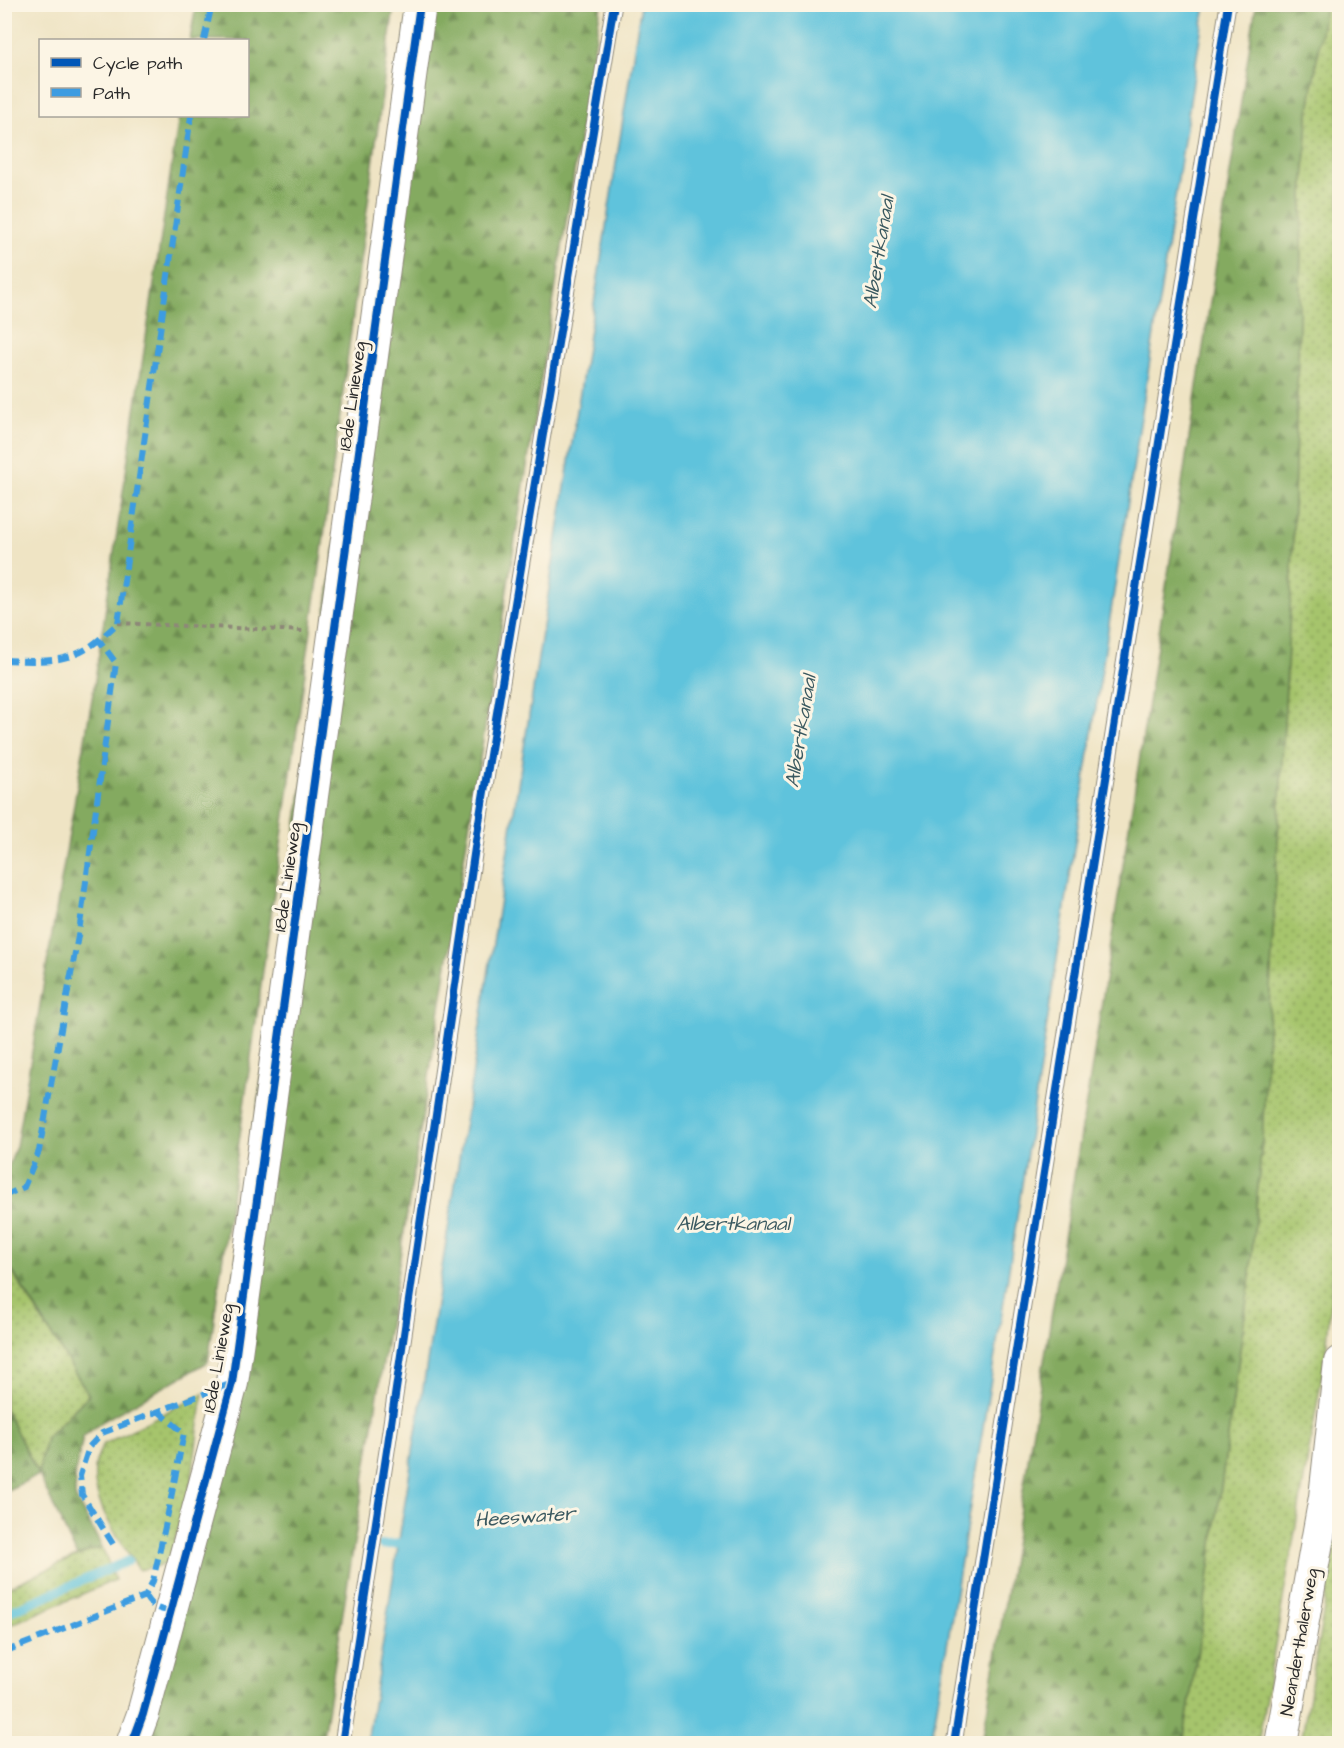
<svg xmlns="http://www.w3.org/2000/svg" width="1344" height="1748" font-family="'Architects Daughter',sans-serif">
<style>
.grass{fill:url(#grass-dots);stroke:#68784c;stroke-width:1.5}
.forest{fill:url(#forest-firs);stroke:#586a46;stroke-width:1.5}
.water{fill:#5ec3dc;stroke:#447784;stroke-width:1.5}
.lines{fill:none;stroke-linecap:round;stroke-linejoin:round}
.stream{stroke:#5ec3dc;stroke-width:9}
.service-casing{stroke:#8d8878;stroke-width:17}
.minor-casing{stroke:#8d8878;stroke-width:34}
.path{stroke:#8d8878;stroke-width:4;stroke-dasharray:4.5 4.5;stroke-linecap:butt}
.service{stroke:#fff;stroke-width:15}
.minor{stroke:#fff;stroke-width:32}
.quiet{stroke:#3d9ce1;stroke-width:6;stroke-dasharray:12 6;stroke-linecap:butt}
.cycleway-casing{stroke:#fcf5e5;stroke-width:11}
.cycleway{stroke:#0057b8;stroke-width:8}
.labels{text-anchor:middle;stroke-width:6;stroke-linejoin:round;paint-order:stroke}
.street-label{font-size:18px;fill:#2b2b2b;stroke:#fcf5e5}
.water-label{font-size:20px;font-style:italic;fill:#3a5960;stroke:#fcf5e5}
</style>
<defs>
<pattern id="grass-dots" width="8" height="8" patternUnits="userSpaceOnUse" patternTransform="scale(1.5)"><rect width="8" height="8" fill="#a6c46c"/><path d="M2 2h.1M6 6h.1" fill="none" stroke="#879f59" stroke-width="1.8" stroke-linecap="round"/></pattern>
<pattern id="forest-firs" width="22" height="20" patternUnits="userSpaceOnUse" patternTransform="scale(1.5)"><rect width="22" height="20" fill="#84aa60"/><path d="M5 1l3.5 6h-7zM16 11l3.5 6h-7z" fill="#6c8b4f"/></pattern>
</defs>
<rect width="100%" height="100%" fill="#fcf5e5"/>
<filter id="ink" filterUnits="userSpaceOnUse"><feTurbulence type="fractalNoise" baseFrequency=".0167" numOctaves="2"/><feDisplacementMap in="SourceGraphic" scale="12" xChannelSelector="R" yChannelSelector="G"/><feConvolveMatrix kernelMatrix="1 2 1 2 8 2 1 2 1" color-interpolation-filters="sRGB"/></filter>
<filter id="wash" filterUnits="userSpaceOnUse"><feTurbulence type="fractalNoise" baseFrequency=".008" numOctaves="4" result="noise"/><feDisplacementMap in="SourceGraphic" scale="24" xChannelSelector="R" yChannelSelector="G"/><feGaussianBlur stdDeviation="1.35" result="paint"/><feColorMatrix in="noise" values="0 0 0 0 0 0 0 0 0 0 0 0 0 0 0 0 0 1.4 0 .05"/><feComposite in="paint" operator="in"/></filter>
<g filter="url(#wash)">
<rect width="100%" height="100%" fill="#efe4c4"/>
<path class="grass" d="M1325 5H1339L1340 1194 1326 1353 1258 1743 1183 1744 1202 1623 1249 1285 1262 1141 1292 571 1302 213 1308 117Z
M4 1259 89 1395 46 1438 39 1475 5 1409Z
M203 1393 191 1484 168 1564 139 1570C117 1534 76 1486 104 1444Z
M1339 1514V1743H1301L1338 1527Z
M102 1547 115 1580 5 1627 4 1589 77 1556Z"/>
<path class="forest" d="M196 5H394L320 566 208 1362 103 1421 83 1437 75 1474V1497L102 1547 77 1556 39 1475 5 1491V1409L38 1474 46 1438 89 1395 5 1259V1177L16 1146 94 687 179 116H248V40H190Z
M410 5H601L322 1743 140 1744 198 1536Z
M1256 5H1325L1308 117 1302 213 1292 571 1262 1141 1249 1285 1202 1623 1183 1743H982L1091 1072Z"/>
<path class="water" d="M641 5H1205L1006 1288 931 1743H367Z"/>
<g class="lines">
<path class="stream" d="M382 1545 410 1543
M4 1614 128 1561"/>
</g>
</g>
<g filter="url(#ink)">
<g class="lines">
<defs>
<path id="service" d="M342 1744 388 1444 477 834 614 4
M954 1744 1228 4"/>
<path id="minor" d="M132 1744 143 1714 232 1383 420 4
M1281 1744 1325 1497 1340 1362"/>
</defs>
<use href="#service" class="service-casing"/>
<use href="#minor" class="minor-casing"/>
<path class="path" d="M118 623 305 631"/>
<use href="#service" class="service"/>
<use href="#minor" class="minor"/>
<path class="quiet" d="M204 40 212 4
M4 660C25 661 57 663 76 654 92 648 105 634 118 623L191 116
M4 1196 24 1187 39 1151 80 925 116 663 99 640
M113 1544 82 1495 80 1475 89 1447 102 1433 232 1383
M145 1596C151 1607 158 1610 171 1611
M4 1652 145 1596 153 1581 168 1513 184 1433 158 1411"/>
<defs>
<path id="cycleway" d="M132 1744 143 1714 232 1383 420 4
M342 1744 388 1444 477 834 614 4
M954 1744 1228 4"/>
</defs>
<use href="#cycleway" class="cycleway-casing"/>
<use href="#cycleway" class="cycleway"/>
</g>
</g>
<g class="labels">
<g class="street-label">
<text transform="translate(352 396) rotate(-82)" y="6">18de Linieweg</text>
<text transform="translate(287 877) rotate(-82)" y="6">18de Linieweg</text>
<text transform="translate(218 1358) rotate(-80)" y="6">18de Linieweg</text>
<text transform="translate(1299 1642) rotate(-80)" y="6">Neanderthalerweg</text>
</g>
<g class="water-label">
<text transform="translate(878 252) rotate(-81)" y="7">Albertkanaal</text>
<text transform="translate(800 731) rotate(-81)" y="7">Albertkanaal</text>
<text x="733" y="1230">Albertkanaal</text>
<text transform="translate(525 1516) rotate(-4)" y="7">Heeswater</text>
</g>
</g>
<rect width="1344" height="1748" fill="none" stroke="#fcf5e5" stroke-width="24"/>
<rect x="39" y="39" width="210" height="78" fill="#fcf5e5" stroke="#a8a49b" stroke-width="1.5"/>
<rect x="51" y="58" width="30" height="9" fill="#0057b8" stroke="#a8a49b" stroke-width="1.5"/>
<text x="93" y="69" font-size="18" fill="#2b2b2b">Cycle path</text>
<rect x="51" y="88" width="30" height="9" fill="#3d9ce1" stroke="#a8a49b" stroke-width="1.5"/>
<text x="93" y="99" font-size="18" fill="#2b2b2b">Path</text>
</svg>
